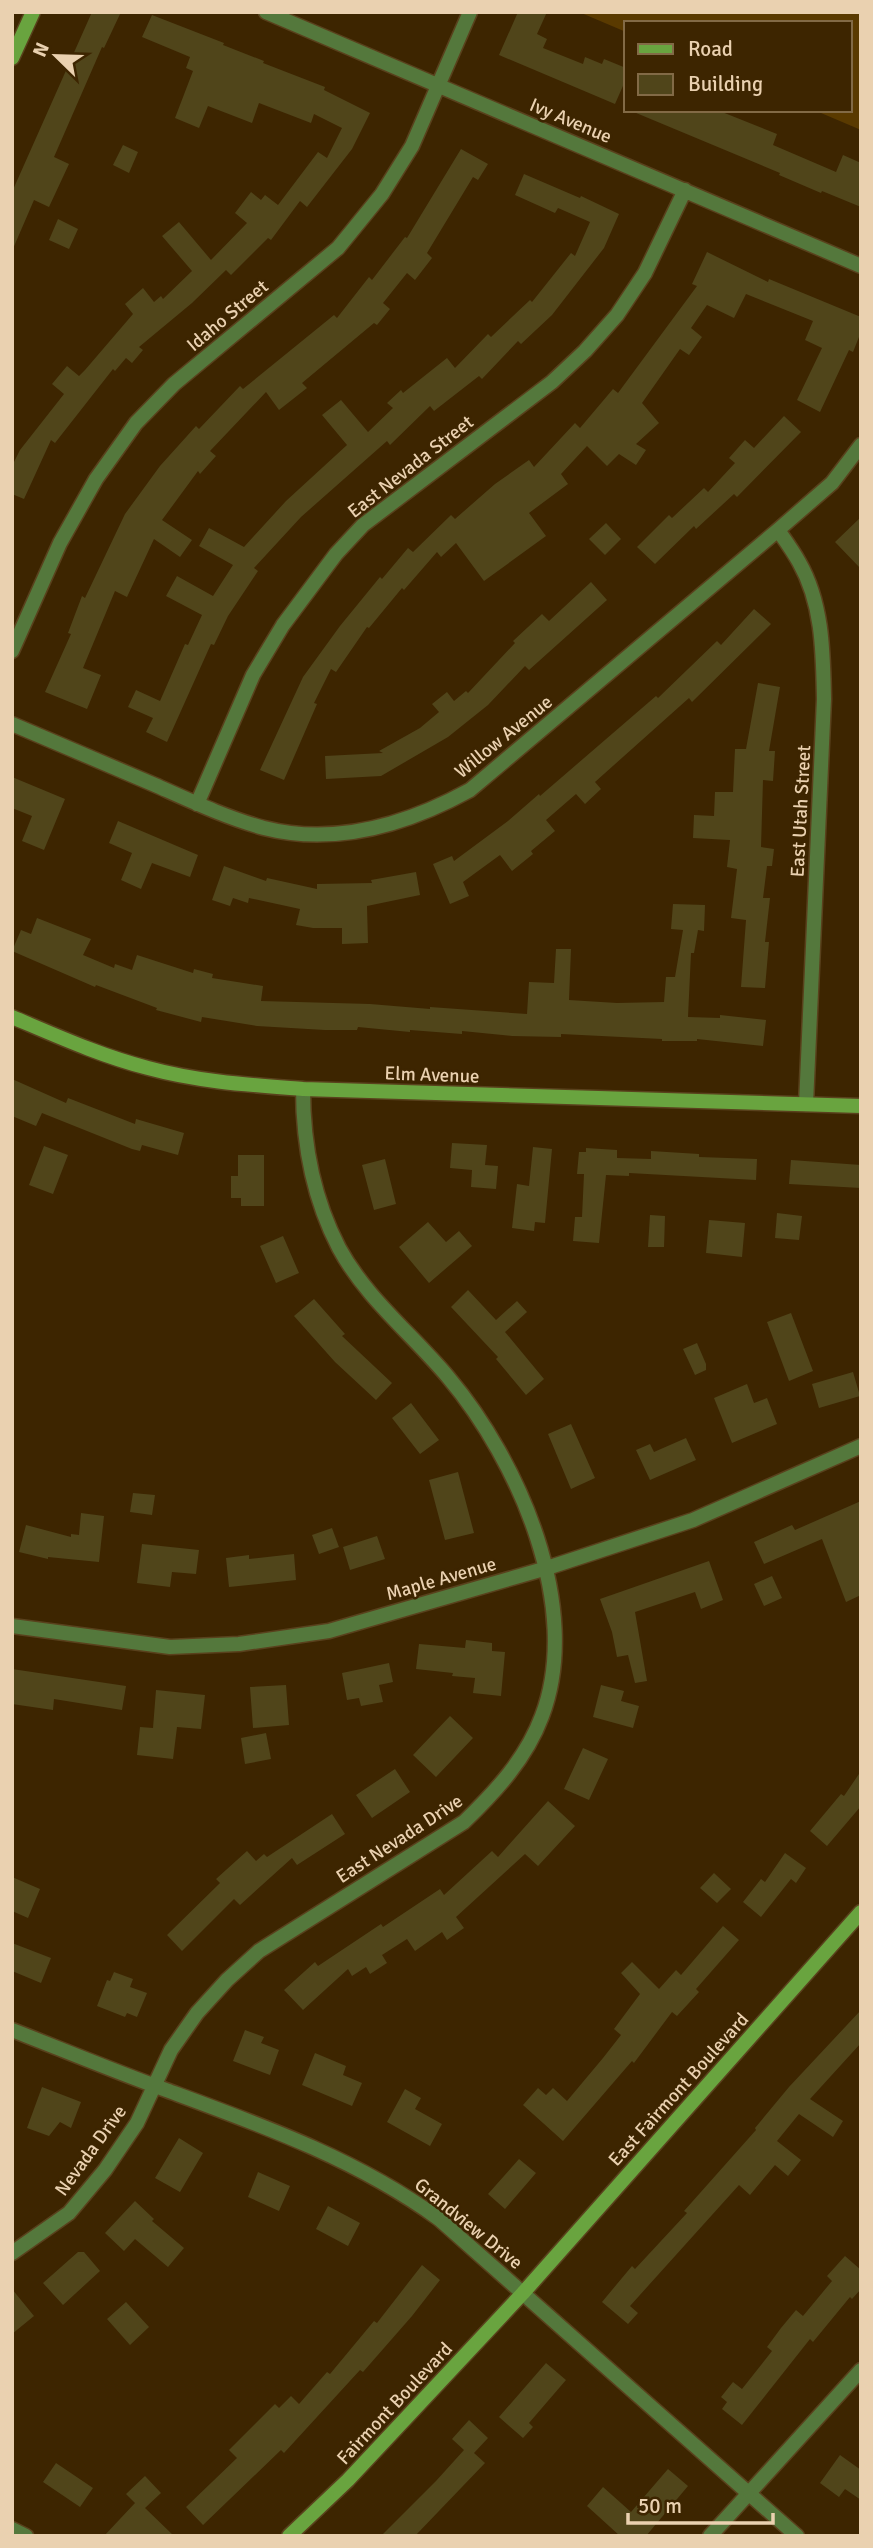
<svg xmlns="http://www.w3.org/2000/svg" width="873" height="2548" font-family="Signika,sans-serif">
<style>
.green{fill:#5a3a00}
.building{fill:#50451a}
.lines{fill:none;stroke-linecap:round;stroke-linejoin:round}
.street-casing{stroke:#59411c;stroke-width:17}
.secondary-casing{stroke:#59411c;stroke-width:17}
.street{stroke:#54783c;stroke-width:14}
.secondary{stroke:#69a43f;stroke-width:14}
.labels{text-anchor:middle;stroke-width:5;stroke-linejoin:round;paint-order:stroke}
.street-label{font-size:19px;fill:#ead1b0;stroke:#3d2500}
</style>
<rect width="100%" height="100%" fill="#3d2500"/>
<path class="green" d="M579 12H861V130L814 110H850V23H626V32Z"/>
<path class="building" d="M92 12H121L104 48 102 47 54 157 69 164 49 207 34 200 12 251V192Z
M518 12H547L537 34 547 39 543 48 583 64 585 57 602 64 604 59 626 68V79L615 104 499 55Z
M152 15 224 43 223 45 264 61 263 63 325 87 324 90 370 113 352 149 307 207 300 201 271 240 268 238 231 275 226 270 192 303 139 347 143 350 132 363 126 358 115 371 113 369 55 443 51 440 24 499 12 494V466L20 450 64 394 52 384 67 366 79 376 85 370 133 314 125 304 143 288 154 302 161 296 163 299 192 271 162 236 179 222 211 260 247 223 235 213 251 192 261 200 265 195 278 205 318 152 327 158 342 128 314 114 311 123 259 103 252 123 208 106 199 128 175 118 193 71 186 68 190 57 142 37Z
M629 110H717L777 134 773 145 836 172 843 155 861 163V207L822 191 821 193 779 175 780 173Z
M123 145 138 152 129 173 113 165Z
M461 149 488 164 478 180 473 177 427 253 432 258 415 280 407 273 383 303 390 309 377 325 374 323 302 383 307 388 279 410 266 392 210 451 216 456 200 474 198 471 162 520 192 540 180 557 154 539 127 597 115 591 83 668 101 675 87 709 45 692 71 634 68 633 82 596 85 598 125 514 160 466 196 426 199 429 240 386 243 389 334 315 337 318 369 277 372 280 405 237 407 238Z
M524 174 580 198 581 196 619 214 604 248 552 315 521 344 518 341 482 379 479 376 434 411 430 406 390 445 387 441 301 517 254 568 258 571 228 616 214 645 211 644 167 742 146 732 153 718 128 707 136 690 160 701 185 644 188 645 202 615 166 596 177 576 213 596 233 565 199 546 209 528 244 547 286 501 347 445 322 415 341 400 368 432 393 408 387 403 401 390 403 393 447 358 455 368 488 334 491 337 530 300 532 302 571 253 575 256 590 222 558 208 555 213 515 195Z
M58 219 78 229 69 249 49 240Z
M707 252 768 282 769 279 861 317V332L853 352 849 350 820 412 797 400 822 348 805 340 813 321 746 294 734 318 707 305 691 328 702 337 689 355 680 349 642 403 659 423 636 444 646 450 636 465 619 454 607 466 587 446 561 474 568 484 529 513 546 536 484 581 456 543 441 557 437 552 404 590 402 588 369 628 367 627 336 672 331 669 314 703 317 704 284 780 260 770 303 677 340 626 380 577 382 579 408 548 413 552 451 515 455 519 495 484 529 460 534 467 575 423 580 428 613 389 618 393 697 286 692 284Z
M784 416 801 432 737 497 734 494 696 529 694 526 655 564 637 547 669 515 672 518 704 488 708 492 735 463 729 458 745 440 754 448Z
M861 517V569L835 542Z
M606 523 621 539 605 555 589 539Z
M591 582 607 600 529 670 525 666 488 705 448 737 381 776 326 779 325 756 383 753 379 751 420 728 439 712 432 704 447 692 454 701 466 691 468 693 515 643 513 641 542 614 549 621Z
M754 609 771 624 692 702 689 698 595 782 601 789 585 804 576 794 546 820 555 831 531 851 533 854 512 871 500 855 463 882 469 896 450 904 433 864 452 856 454 861 508 821 539 794 540 796 656 696 658 698 717 641 721 645Z
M758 683 780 687 769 751H775L773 781 763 780 761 847 774 849 772 866H767L763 898H770L765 942H769L765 988 741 987 746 920 731 918 737 869 727 867 730 840 693 838 694 815 714 816 715 792H733L735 749H746Z
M12 777 65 799 44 850 22 841 32 816 12 808Z
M118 821 198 855 190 877 152 863 141 889 121 880 132 853 109 843Z
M224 866 266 881 267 878 317 889V884L372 883 371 880 416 872 420 895 367 906 368 943 342 944V928H313L296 925 300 909 249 898 248 903 233 898 230 906 212 900Z
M673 904 705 905 704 931 698 930 694 953H691L688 1017 720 1018V1015L766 1020 763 1046 697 1039V1041H662V1039L561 1034V1037L512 1036 462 1031V1034L410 1030V1032L358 1027 357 1030H325L257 1026 202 1017 201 1022 156 1010 157 1008 96 985 95 987 12 951 21 930 31 934 37 918 91 939 83 955 114 968 115 964 132 970 137 955 193 973 194 969 213 974 212 978 263 986 261 1001 370 1004 430 1009V1007L527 1014 529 982 554 983 556 949H571L569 1000 617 1003 664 1002 666 977H675L683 930 671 929Z
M12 1079 66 1103 68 1098 135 1124 136 1119 184 1133 178 1155 142 1145 140 1151 132 1149 42 1113 36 1126 12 1116Z
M452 1143 487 1145 485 1165 498 1166 496 1189 471 1187 472 1170 450 1168Z
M44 1146 68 1155 53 1194 29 1185Z
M533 1147 552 1149 545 1223 535 1222 534 1231 512 1228 517 1184 529 1186Z
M586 1148 617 1150V1158L651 1159V1151L699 1154V1157L757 1159 756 1180 629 1173V1176L606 1175 599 1243 573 1241 575 1217H582L584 1174H577L579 1152H586Z
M238 1155H264V1206H241V1198H231V1176H238Z
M385 1159 396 1204 374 1210 362 1165Z
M791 1160 861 1165V1188L789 1184Z
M777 1213 802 1216 799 1240 775 1238Z
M650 1215 665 1216 664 1247H648Z
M709 1220 745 1223 742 1257 706 1253Z
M428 1222 446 1242 459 1231 472 1246 429 1283 399 1247Z
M283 1236 299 1273 276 1283 260 1246Z
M468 1290 496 1320 517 1301 527 1312 505 1332 544 1379 526 1395 496 1359 498 1357 451 1307Z
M314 1299 345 1334 342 1336 392 1383 376 1400 335 1362 294 1316Z
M791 1313 813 1371 789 1381 767 1322Z
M697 1343 706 1364V1370L695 1375 683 1349Z
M853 1372 860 1396 819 1408 812 1384Z
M747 1384 754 1403 767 1398 777 1424 732 1443 714 1398Z
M411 1403 439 1440 420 1454 392 1418Z
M571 1424 595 1478 571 1489 548 1434Z
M686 1438 696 1460 650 1480 636 1450 650 1444 654 1452Z
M458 1472 474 1533 445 1540 429 1480Z
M133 1493 155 1495 152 1515 130 1512Z
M861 1501V1595L846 1602 822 1539 764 1564 754 1542 792 1525 795 1530Z
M81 1513 104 1516 99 1562 48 1557V1559L19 1552 26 1525 71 1537V1534L79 1535Z
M332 1528 339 1547 319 1554 312 1535Z
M377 1536 385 1559 350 1570 343 1547Z
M142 1544 199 1550 196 1574 172 1572 170 1587 137 1583Z
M294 1554 296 1580 229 1587 226 1558 249 1555V1559Z
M709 1561 723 1600 701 1609 695 1592 635 1612 647 1681 635 1683 628 1655 617 1657 612 1632 600 1599Z
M772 1576 782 1598 764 1606 754 1584Z
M466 1640 492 1643V1651L505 1652 501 1696 473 1693 475 1678 452 1676 453 1673 416 1669 419 1644 465 1648Z
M389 1663 393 1682 379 1685 383 1702 361 1706 359 1698 347 1700 342 1673Z
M12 1669 126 1686 122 1710 54 1699 53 1710 12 1704Z
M286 1685 289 1725 253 1728 250 1687Z
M601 1685 624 1691 621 1701 639 1706 633 1728 593 1717Z
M156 1690 205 1695 201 1729 177 1727 173 1759 137 1755 140 1727 153 1728Z
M450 1716 473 1738 436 1777 413 1755Z
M266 1733 271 1759 245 1764 241 1738Z
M583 1748 608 1759 589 1800 564 1789Z
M395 1769 410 1792 372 1818 356 1795Z
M861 1771V1806L827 1846 810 1831 841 1794 844 1796Z
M548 1801 575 1826 538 1866 525 1854 456 1917 464 1928 447 1940 442 1932 415 1951 407 1939 382 1955 387 1963 370 1974 366 1967 352 1976 348 1969 303 2010 284 1990 315 1962 318 1966 381 1924 383 1927 440 1889 444 1895 492 1851 498 1857Z
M332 1814 345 1834 297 1865 292 1858 240 1905 234 1899 182 1951 167 1935 220 1883 216 1879 247 1851 256 1861 264 1854 267 1857Z
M785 1853 806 1868 796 1883 791 1879 761 1917 743 1902 761 1879 765 1882Z
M714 1873 731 1889 717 1903 700 1888Z
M12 1877 40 1889 28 1918 12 1911Z
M723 1926 739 1940 696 1989 699 1992 677 2016 672 2012 634 2063 632 2061 563 2141 523 2105 538 2088 546 2095 553 2088 567 2101 603 2058 621 2035 614 2029 640 1994 621 1973 632 1962 659 1989 676 1970 681 1975Z
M12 1943 51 1958 41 1983 12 1971Z
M114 1972 133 1979 130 1987 147 1993 137 2017 127 2013 125 2017 97 2006 107 1980 110 1981Z
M861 2010V2043L810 2099 843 2121 833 2137 799 2114 777 2141 801 2160 788 2176 775 2165 750 2195 739 2185 630 2306 638 2313 628 2324 602 2302 632 2266 635 2269 687 2213 684 2211 756 2130 755 2128 789 2087Z
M245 2030 264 2037 261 2043 279 2050 270 2075 233 2061Z
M315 2053 346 2066 343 2075 362 2083 352 2106 302 2085Z
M42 2087 81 2102 71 2128 60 2122 49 2136 27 2128Z
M405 2089 421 2098 415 2109 442 2124 430 2146 387 2122Z
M179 2138 203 2153 180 2192 155 2178Z
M519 2159 536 2173 505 2209 488 2194Z
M258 2172 290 2186 279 2211 248 2197Z
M135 2201 154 2219 152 2221 184 2248 168 2267 135 2239 124 2251 105 2233Z
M328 2206 360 2223 348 2246 316 2229Z
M78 2252H84L100 2271 63 2305 43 2283Z
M845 2256 861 2270V2289L852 2299 850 2297 813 2342 810 2339 742 2425 722 2409 727 2402 721 2397 733 2382 742 2389 772 2351 767 2347 781 2328 796 2310 803 2316 832 2281 827 2276Z
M422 2265 440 2280 412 2316 363 2372 360 2370 284 2453 281 2450 203 2525 186 2507 237 2458 229 2450 275 2404 279 2408 291 2396 299 2404 327 2372 330 2374 374 2321 377 2323Z
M12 2289 34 2316 12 2334Z
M126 2302 149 2327 130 2345 107 2319Z
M546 2363 566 2380 529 2423 533 2427 523 2438 499 2417Z
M469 2420 488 2438 474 2453 485 2463 415 2536H381L436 2481 464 2450 452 2439Z
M840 2455 861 2470V2500L845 2489 839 2497 820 2483Z
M56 2463 93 2488 80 2507 43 2482Z
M668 2469 688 2486 646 2536H620L587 2506 603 2487 631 2512Z
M145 2476 161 2493 145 2508 174 2536H104L135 2503 126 2494Z"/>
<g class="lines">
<defs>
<path id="street" d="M266 12 861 266
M778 530C785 540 793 551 799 562 823 604 823 653 824 699L806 1104
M12 651 60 543 96 479 136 423 174 384 338 248 382 194 412 146 470 12
M12 724C60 744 107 765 155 785 191 801 227 818 264 828 335 846 408 824 470 790L778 530 832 483 861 445
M197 804 253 675 283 625 336 554 363 525 552 382 585 351 617 315 645 273 685 190
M12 1626 170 1647 239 1644 329 1631 547 1568 693 1520 861 1446
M12 2030C63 2050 114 2071 166 2090 261 2125 357 2159 439 2219L797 2536
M12 2253 69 2213 105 2170 137 2123 171 2050 197 2013 227 1980 259 1951 464 1822C496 1791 526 1759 542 1716 583 1608 519 1461 448 1377 412 1334 366 1298 339 1248 313 1198 303 1144 303 1089
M12 2529 26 2536
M710 2536 861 2370"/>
<path id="secondary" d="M12 58 33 12
M12 1017C57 1036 101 1056 148 1068 199 1082 251 1085 303 1089L861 1106
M289 2536 348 2480 523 2293 861 1912"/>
</defs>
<use href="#street" class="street-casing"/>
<use href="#secondary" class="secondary-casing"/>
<use href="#street" class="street"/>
<use href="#secondary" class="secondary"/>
</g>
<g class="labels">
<g class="street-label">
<text transform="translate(571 120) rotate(23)" y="7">Ivy Avenue</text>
<text transform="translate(227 315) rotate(-40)" y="7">Idaho Street</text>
<text transform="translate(410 466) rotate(-38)" y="7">East Nevada Street</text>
<text transform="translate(503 736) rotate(-39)" y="7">Willow Avenue</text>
<text transform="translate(800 811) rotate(-87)" y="7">East Utah Street</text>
<text transform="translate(432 1074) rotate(2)" y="7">Elm Avenue</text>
<text transform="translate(441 1578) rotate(-16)" y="7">Maple Avenue</text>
<text transform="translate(399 1838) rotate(-33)" y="7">East Nevada Drive</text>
<text transform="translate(678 2089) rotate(-48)" y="7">East Fairmont Boulevard</text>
<text transform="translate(90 2150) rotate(-54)" y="7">Nevada Drive</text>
<text transform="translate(469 2223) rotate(39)" y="7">Grandview Drive</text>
<text transform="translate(394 2403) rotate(-47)" y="7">Fairmont Boulevard</text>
</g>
</g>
<rect width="873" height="2548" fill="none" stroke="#ead1b0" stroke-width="28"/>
<rect x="624" y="21" width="228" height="91" fill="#3d2500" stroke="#826a46" stroke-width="2"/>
<rect x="638" y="44" width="35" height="10" fill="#69a43f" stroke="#826a46" stroke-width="2"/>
<text x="688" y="56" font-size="21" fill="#ead1b0">Road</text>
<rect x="638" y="74" width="35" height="21" fill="#50451a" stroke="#826a46" stroke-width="2"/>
<text x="688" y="91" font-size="21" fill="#ead1b0">Building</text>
<g transform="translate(56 56) rotate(293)" stroke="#3d2500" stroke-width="5" paint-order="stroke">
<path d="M0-5L12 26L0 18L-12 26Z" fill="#ead1b0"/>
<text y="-10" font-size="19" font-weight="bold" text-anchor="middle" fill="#ead1b0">N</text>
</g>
<path d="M628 2513v10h145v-10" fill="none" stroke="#ead1b0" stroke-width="3.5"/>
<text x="638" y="2513" font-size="21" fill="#ead1b0" stroke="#3d2500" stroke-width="5" paint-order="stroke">50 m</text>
</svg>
